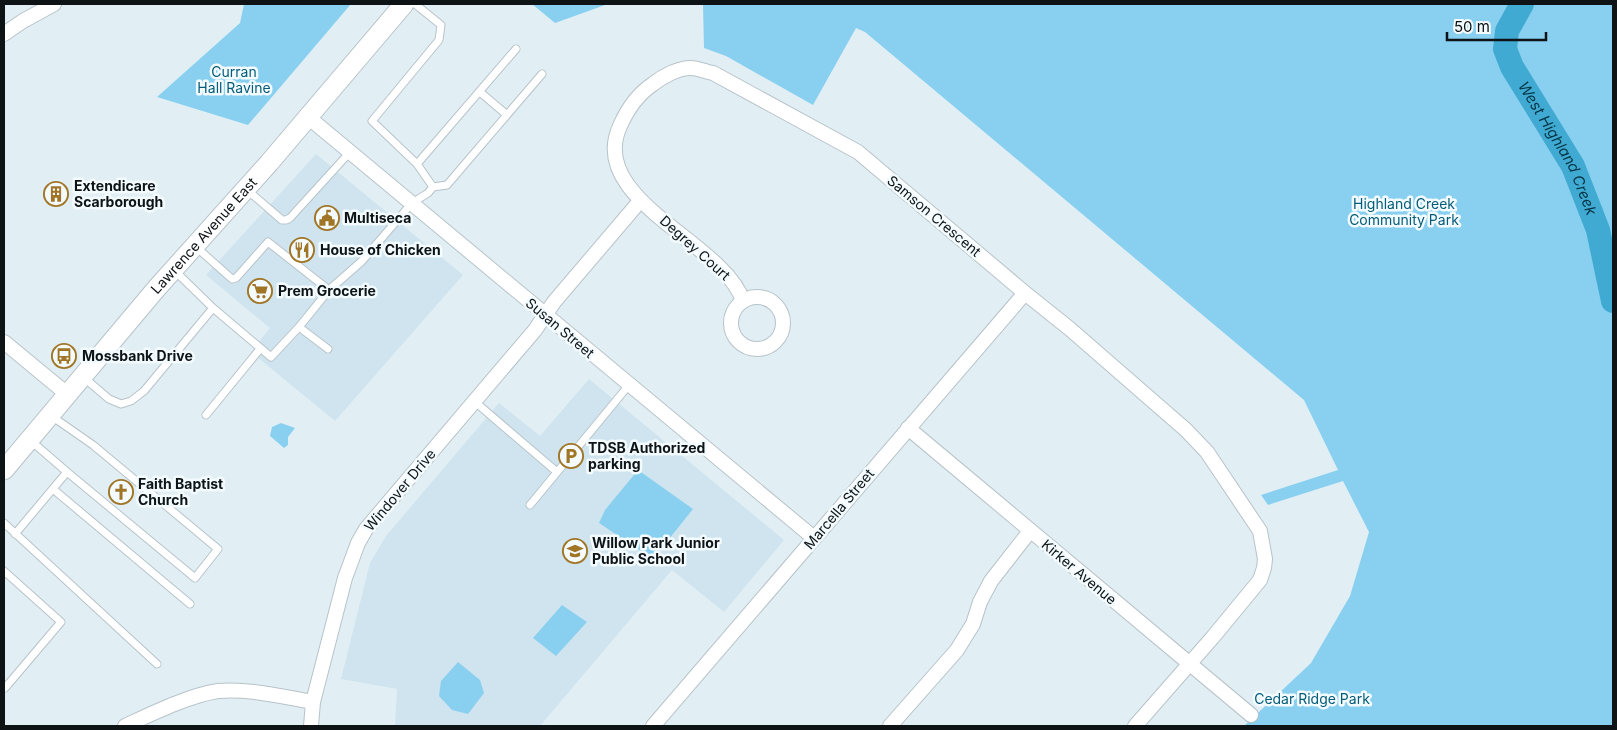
<svg xmlns="http://www.w3.org/2000/svg" width="1617" height="730" font-family="Inter,sans-serif">
<style>
.built{fill:#cfe4ee}
.green{fill:#89d0f0}
.lines{fill:none;stroke-linecap:round;stroke-linejoin:round}
.river{stroke:#41aad2;stroke-width:24}
.lane-casing{stroke:#b7c3c9;stroke-width:9}
.street-casing{stroke:#b7c3c9;stroke-width:16}
.secondary-casing{stroke:#b7c3c9;stroke-width:21}
.lane{stroke:#fff;stroke-width:7}
.street{stroke:#fff;stroke-width:14}
.secondary{stroke:#fff;stroke-width:19}
.labels{text-anchor:middle;stroke-width:5;stroke-linejoin:round;paint-order:stroke}
.park-label{font-size:14px;fill:#045c78;stroke:#f3fbff}
.poi-label{font-size:14px;font-weight:bold;fill:#0e1315;stroke:#f3fbff;text-anchor:start}
.street-label{font-size:14px;fill:#0e1315;stroke:#f3fbff}
.water-label{font-size:15px;font-style:italic;fill:#043546;stroke:#f3fbff}
</style>
<rect width="100%" height="100%" fill="#e1eff5"/>
<path class="built" d="M316 154 463 275 335 421 251 352 270 328 206 275Z
M589 379 784 540 724 612 672 570 540 726H395L397 689 341 679 370 563 386 536 499 403 540 436Z"/>
<path class="green" d="M244 4H351L248 125 157 97 240 23Z
M532 4H608L555 23Z
M703 4H1613V726H1244L1311 663 1350 596 1369 532 1343 481 1268 505 1261 495 1338 470 1304 400 865 32 856 28 813 105 726 56 704 48Z
M281 423 295 428 288 437V445L284 448 270 436 272 427Z
M638 470 693 509 653 559 599 523 605 510Z
M562 605 587 622 556 656 533 638Z
M458 662 480 680 484 693 468 714 452 710 439 696 441 681Z"/>
<g class="lines">
<path class="river" id="s1" d="M1522 4 1507 31 1505 49 1512 67 1573 166 1598 230 1613 301"/>
<defs>
<path id="lane" d="M480 92 507 115
M417 164 516 49
M433 187 447 185 542 74
M246 189 282 220H286L290 218 350 152
M195 246 232 279 236 278 268 242 329 290 362 261 412 203 428 193 433 187 417 164 372 121 439 40 441 25 415 4
M174 270 213 308 271 357 299 327 329 290
M299 327 328 349
M82 376 109 399 121 404 131 401 144 391 213 308
M474 401 557 472
M50 415 93 445 218 549 195 578 67 472
M206 415 260 349
M53 489 190 604
M530 505 629 385
M4 523 157 664
M15 534 67 472 30 440
M4 571 61 622 5 688 4 687"/>
<path id="street" d="M4 34 23 21 54 4
M308 117 814 538
M731 323a26 26 0 1 1 52 0a26 26 0 1 1-52 0Z
M743 301C724 242 586 200 620 126 627 110 638 94 653 84 663 76 678 68 691 68 698 68 706 72 713 73L858 152 1025 293 1070 329 1186 430 1207 452 1260 531 1265 559 1264 568 1260 580 1213 637 1135 726
M4 342 67 394
M908 428 1251 715
M125 726C151 714 190 695 218 691 249 688 282 697 313 702
M311 726 313 702 345 578 358 543 366 529 535 330 554 302 640 201
M653 726 1025 293
M890 726 957 650 973 624 980 602 991 581 1030 531"/>
<g id="secondary">
<path id="s2" d="M4 470 156 289 269 163 404 4"/>
</g>
</defs>
<use href="#lane" class="lane-casing"/>
<use href="#street" class="street-casing"/>
<use href="#secondary" class="secondary-casing"/>
<use href="#lane" class="lane"/>
<use href="#street" class="street"/>
<use href="#secondary" class="secondary"/>
</g>
<defs>
<symbol id="building-ring" viewBox="-11 -11 22 22"><circle r="9.5" fill="#f3fbff" stroke="#a17526" stroke-width="1.5"/><path d="M-4-6H4V6H1V3H-1V6H-4ZM-2.5-4.3h1.7v1.8h-1.7ZM.8-4.3h1.7v1.8H.8ZM-2.5-1h1.7V.8h-1.7ZM.8-1h1.7V.8H.8Z" fill="#a17526"/></symbol>
<symbol id="civic-ring" viewBox="-11 -11 22 22"><circle r="9.5" fill="#f3fbff" stroke="#a17526" stroke-width="1.5"/><path d="M-.6-6.5H3V-4.5H.6V-3L4-1V1h2V6H-6V1h2V-1L-.6-3ZM-1.2 2.5V6h2.4V2.5Z" fill="#a17526"/></symbol>
<symbol id="restaurant-ring" viewBox="-11 -11 22 22"><circle r="9.5" fill="#f3fbff" stroke="#a17526" stroke-width="1.5"/><path d="M-5-6h1v4h1v-4h1v4h1v-4h1v5L-1.5 .5V6h-2V.5L-5-1ZM5-6V6H3V1.5H1.5Q1.5-4 5-6Z" fill="#a17526"/></symbol>
<symbol id="supermarket-ring" viewBox="-11 -11 22 22"><circle r="9.5" fill="#f3fbff" stroke="#a17526" stroke-width="1.5"/><path d="M-6-5.5h2.5l.6 2H6L4.5 2H-2.5L-4.4-4H-6ZM-1.5 3.2a1.3 1.3 0 1 0 .1 0ZM3 3.2a1.3 1.3 0 1 0 .1 0Z" fill="#a17526"/></symbol>
<symbol id="bus-ring" viewBox="-11 -11 22 22"><circle r="9.5" fill="#f3fbff" stroke="#a17526" stroke-width="1.5"/><path d="M-5-6H5V4H4V6H2V4H-2V6H-4V4H-5ZM-3.5-4V0h7V-4ZM-3.5 1.2v1.5H-2V1.2ZM2 1.2v1.5H3.5V1.2Z" fill="#a17526"/></symbol>
<symbol id="parking-ring" viewBox="-11 -11 22 22"><circle r="9.5" fill="#f3fbff" stroke="#a17526" stroke-width="1.5"/><path d="M-3.5-5.5H1a3.5 3.5 0 0 1 0 7H-1V5.5H-3.5ZM-1-3.4V-.6H.8a1.4 1.4 0 0 0 0-2.8Z" fill="#a17526"/></symbol>
<symbol id="church-ring" viewBox="-11 -11 22 22"><circle r="9.5" fill="#f3fbff" stroke="#a17526" stroke-width="1.5"/><path d="M-1.2-6h2.4v3.5h3.3v2.4h-3.3V6h-2.4V-.1h-3.3v-2.4h3.3Z" fill="#a17526"/></symbol>
<symbol id="school-ring" viewBox="-11 -11 22 22"><circle r="9.5" fill="#f3fbff" stroke="#a17526" stroke-width="1.5"/><path d="M0-5L7-2L0 1L-7-2ZM-4 1L0 2.5L4 1V4Q0 6-4 4Z" fill="#a17526"/></symbol>
</defs>
<g fill-rule="evenodd">
<use href="#building-ring" x="42" y="180" width="28" height="28"/>
<use href="#civic-ring" x="313" y="204" width="28" height="28"/>
<use href="#restaurant-ring" x="288" y="236" width="28" height="28"/>
<use href="#supermarket-ring" x="246" y="277" width="28" height="28"/>
<use href="#bus-ring" x="50" y="342" width="28" height="28"/>
<use href="#parking-ring" x="557" y="442" width="28" height="28"/>
<use href="#church-ring" x="107" y="478" width="28" height="28"/>
<use href="#school-ring" x="561" y="537" width="28" height="28"/>
</g>
<g class="labels">
<g class="park-label">
<text x="234" y="77">Curran<tspan x="234" dy="16">Hall Ravine</tspan></text>
<text x="1404" y="209">Highland Creek<tspan x="1404" dy="16">Community Park</tspan></text>
<text x="1312" y="704">Cedar Ridge Park</text>
</g>
<g class="poi-label">
<text x="74" y="191">Extendicare<tspan x="74" dy="16">Scarborough</tspan></text>
<text x="344" y="223">Multiseca</text>
<text x="320" y="255">House of Chicken</text>
<text x="278" y="296">Prem Grocerie</text>
<text x="82" y="361">Mossbank Drive</text>
<text x="588" y="453">TDSB Authorized<tspan x="588" dy="16">parking</tspan></text>
<text x="138" y="489">Faith Baptist<tspan x="138" dy="16">Church</tspan></text>
<text x="592" y="548">Willow Park Junior<tspan x="592" dy="16">Public School</tspan></text>
</g>
<g class="street-label">
<text transform="translate(934 216) rotate(40)" y="5">Samson Crescent</text>
<text dy="5" stroke="none"><textPath href="#s2" startOffset="308">Lawrence Avenue East</textPath></text>
<text transform="translate(695 248) rotate(42)" y="5">Degrey Court</text>
<text transform="translate(560 328) rotate(40)" y="5">Susan Street</text>
<text transform="translate(400 490) rotate(-50)" y="5">Windover Drive</text>
<text transform="translate(839 509) rotate(-50)" y="5">Marcella Street</text>
<text transform="translate(1079 572) rotate(40)" y="5">Kirker Avenue</text>
</g>
<g class="water-label">
<text dy="5" stroke="none"><textPath href="#s1" startOffset="162">West Highland Creek</textPath></text>
</g>
</g>
<rect width="1617" height="730" fill="none" stroke="#0e1315" stroke-width="10"/>
<path d="M1447 32v8h99v-8" fill="none" stroke="#0e1315" stroke-width="2.5"/>
<text x="1454" y="32" font-size="15" fill="#0e1315" stroke="#f3fbff" stroke-width="4" paint-order="stroke">50 m</text>
</svg>
